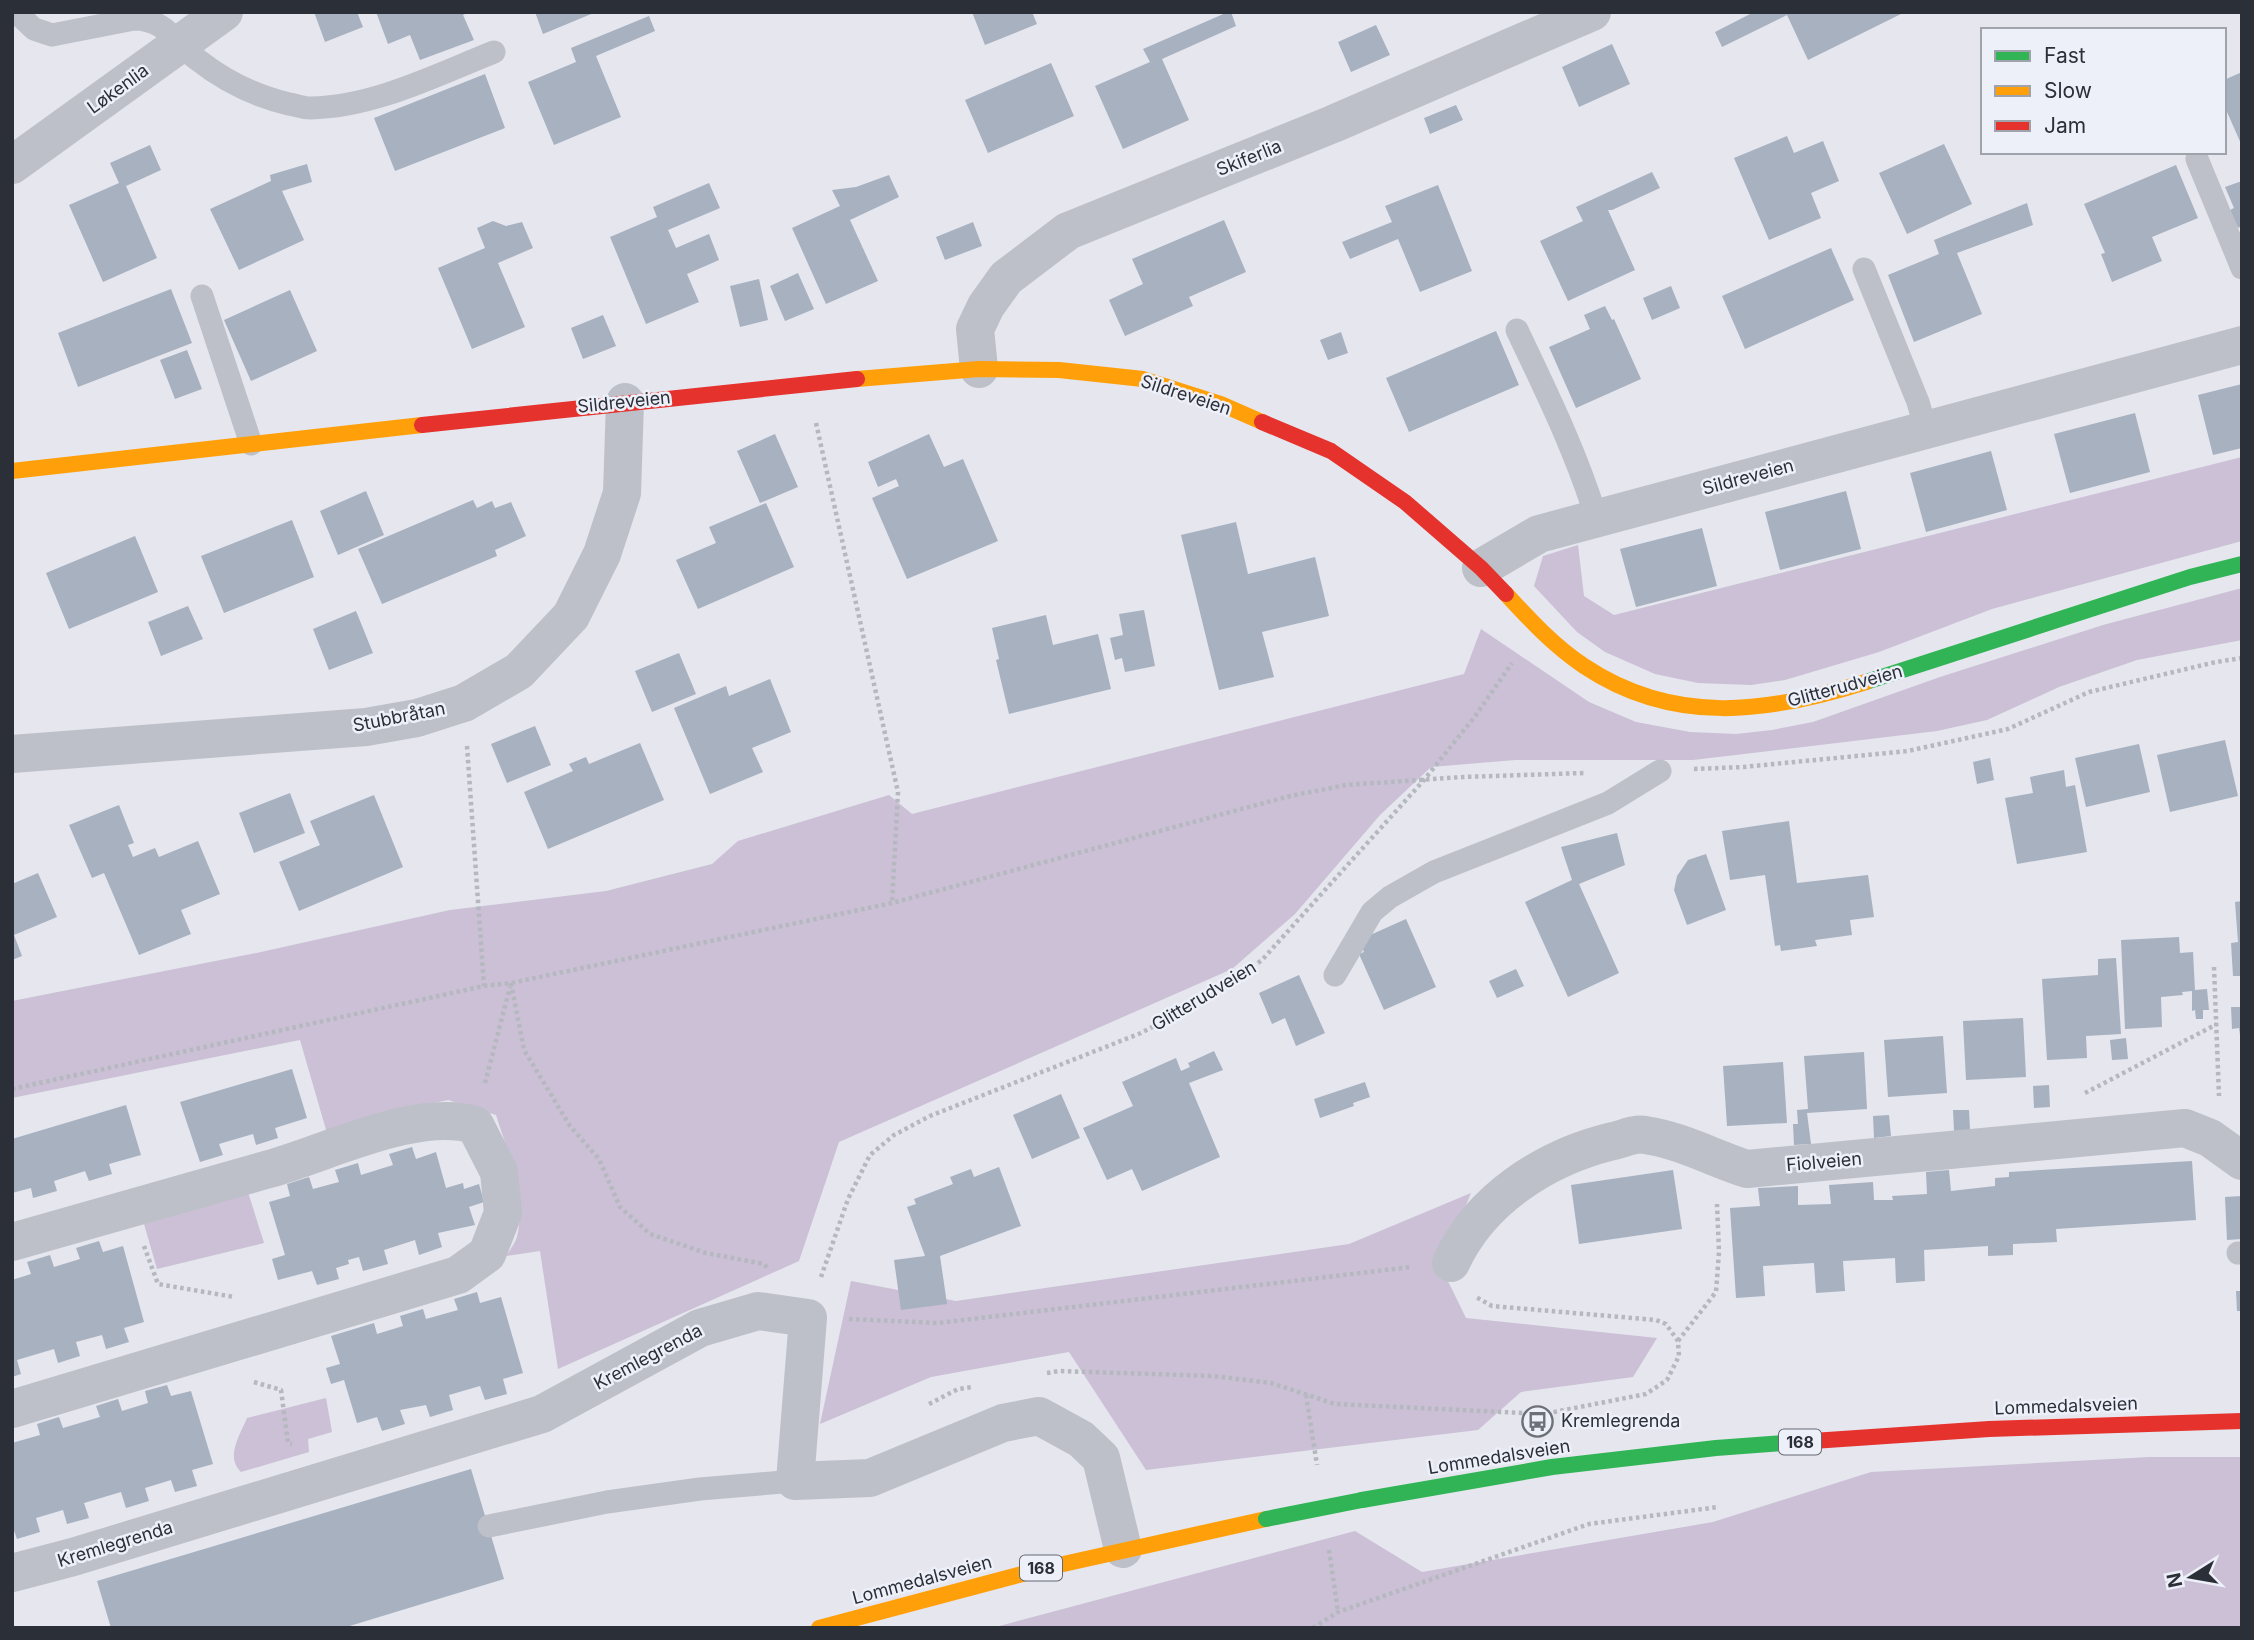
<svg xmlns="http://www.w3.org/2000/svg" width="2254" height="1640" font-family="Inter,sans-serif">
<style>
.green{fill:#cbc0d5}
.building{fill:#a7b1c0}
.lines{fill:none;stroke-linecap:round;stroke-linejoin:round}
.path{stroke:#b6b8c0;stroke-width:4.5;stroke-dasharray:3.5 3.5;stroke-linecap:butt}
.lane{stroke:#bdc0c8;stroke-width:23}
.street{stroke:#bdc0c8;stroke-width:38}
.fast{stroke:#30b455;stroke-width:16}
.slow{stroke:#ff9f0a;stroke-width:16}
.jam{stroke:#e5322d;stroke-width:16}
.fast-bridge{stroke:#30b455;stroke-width:16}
.labels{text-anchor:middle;stroke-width:5;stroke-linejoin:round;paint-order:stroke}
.shield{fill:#edeff9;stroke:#656972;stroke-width:2}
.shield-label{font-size:16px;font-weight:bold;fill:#2b3038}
.street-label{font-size:18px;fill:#2b3038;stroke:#edeff9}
.poi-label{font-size:18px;fill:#2b3038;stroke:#edeff9;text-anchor:start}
</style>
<rect width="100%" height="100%" fill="#e5e6ee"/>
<path class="green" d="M2242 457V541L1992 609 1879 652 1785 680 1751 685 1698 683 1655 674 1605 652 1577 632 1534 586 1543 556 1578 545 1584 596 1614 615Z
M2242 588V640L2137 660 2059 687 1987 720 1937 731 1693 760H1515L1431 767 1380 815 1295 914 1232 969 839 1142 799 1261 558 1369 540 1251 506 1256C510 1250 515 1243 517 1237 527 1197 508 1153 496 1115L448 1100 416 1107 329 1140 300 1040 12 1098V1001L261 952 450 910 606 891 712 864 738 841 889 795 912 814 1464 674 1481 629 1589 702 1636 722 1690 732 1736 734 1772 730 1813 722 1940 677 2103 625Z
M248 1192 264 1243 157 1269 144 1224Z
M1471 1193 1441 1267 1466 1318 1657 1338 1633 1377 1521 1392 1478 1430 1146 1470 1069 1352 931 1377 820 1424 851 1281 956 1301 1349 1244Z
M326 1398 332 1432 308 1439 309 1452 241 1472C225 1457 240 1435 247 1418Z
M2150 1457H2242V1628H992L1355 1531 1422 1572 1713 1522 1871 1472Z"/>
<path class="building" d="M314 12H357L363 27 325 42Z
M376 12H469L463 15 474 40 420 60 410 35 388 44Z
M535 12H596L543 34Z
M972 12H1032L1037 24 985 45Z
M1228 12H1231L1236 26 1162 59 1189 120 1123 149 1095 86 1150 62 1143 49Z
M1754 12H1905L1808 60 1787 15 1722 47 1715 32Z
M649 16 655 31 596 56 621 117 554 145 528 82 576 62 571 48Z
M1376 25 1390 55 1351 72 1338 42Z
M1612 44 1630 84 1579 107 1562 67Z
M1051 63 1074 116 988 153 965 100Z
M2242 72V146L2224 105V80Z
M485 74 505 128 395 171 374 118Z
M1456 105 1463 120 1430 134 1424 118Z
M1787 136 1794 153 1823 141 1839 181 1811 193 1821 218 1769 240 1734 158Z
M1944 144 1972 204 1907 234 1879 173Z
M150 145 161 170 126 186 157 258 103 282 69 205 119 183 110 163Z
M307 164 312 182 282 191 304 240 239 270 210 209 271 181 270 175Z
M2176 165 2198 218 2152 237 2162 261 2112 282 2101 254 2105 253 2084 204Z
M1652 172 1660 188 1612 210H1608L1635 270 1568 301 1540 241 1583 221 1576 207Z
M889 175 899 197 850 220 878 281 826 304 792 228 840 206 832 190 856 187Z
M2242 181V226L2238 228 2230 210 2234 208 2225 187Z
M709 183 720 208 668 230 676 248 709 234 719 260 687 274 699 302 646 324 610 237 657 217 653 207Z
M1438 185 1472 271 1420 292 1398 239 1350 259 1342 242 1392 222 1385 206Z
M2027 203 2033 225 1957 253 1982 314 1914 342 1888 275 1939 254 1934 240Z
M1224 220 1246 272 1189 297 1193 306 1125 336 1109 300 1143 284 1132 259Z
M493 221 506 226 522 222 533 248 498 263 525 327 472 349 438 268 485 248 477 228Z
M973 222 982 246 945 260 936 237Z
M1831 248 1854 300 1745 349 1722 296Z
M798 273 814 309 785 321 770 286Z
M759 279 768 320 740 327 730 286Z
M1671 286 1680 308 1652 320 1643 298Z
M171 289 192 343 78 387 58 333Z
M290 290 317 351 251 381 224 320Z
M1605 306 1612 320 1614 319 1641 379 1576 408 1549 347 1590 329 1584 315Z
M603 315 616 346 583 359 571 328Z
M1496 331 1519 385 1409 432 1386 378Z
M1341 332 1348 353 1328 360 1320 340Z
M187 350 202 389 175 399 160 360Z
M2242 384V448L2213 455 2198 395Z
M2135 413 2150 472 2070 493 2054 434Z
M775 434 798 487 760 503 737 451Z
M929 434 944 467 963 459 998 541 907 579 872 498 899 486 896 479 878 487 868 462Z
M1991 451 2007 510 1926 532 1910 473Z
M366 491 384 535 338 555 320 511Z
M1846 491 1861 549 1780 570 1765 512Z
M473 500 477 508 492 501 495 508 511 502 526 536 495 550 497 556 382 604 358 549Z
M766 503 794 567 698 609 676 560 716 543 709 527Z
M292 520 314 577 224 613 201 556Z
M1236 522 1248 574 1315 557 1329 616 1262 632 1274 677 1219 690 1181 535Z
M1702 528 1717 586 1636 607 1620 549Z
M135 536 158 592 69 629 46 573Z
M188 606 203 639 161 656 148 622Z
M1144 610 1155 666 1125 672 1122 658 1115 660 1110 638 1123 635 1119 614Z
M356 611 373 653 329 670 313 629Z
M1046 615 1053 645 1098 634 1111 689 1009 714 996 660 999 659 992 628Z
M679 653 696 694 652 712 635 671Z
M770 679 791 732 752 748 763 772 710 794 674 708 726 686 729 696Z
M535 726 551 765 507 783 491 744Z
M2225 740 2238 796 2170 812 2157 755Z
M640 743 664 800 548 849 524 792 573 771 569 764 586 757 589 764Z
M2139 744 2150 792 2086 807 2075 758Z
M1990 758 1994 780 1977 784 1973 762Z
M2064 770 2066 787 2075 785 2087 852 2017 864 2005 798 2033 793 2030 777Z
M290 793 305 833 254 853 239 813Z
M374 795 403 867 299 911 279 862 320 845 310 821Z
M119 805 134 843 128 845 133 857 155 848 159 857 198 841 220 894 181 910 191 934 139 955 104 873 92 878 69 825Z
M1789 821 1797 883 1868 875 1874 917 1850 920 1852 935 1815 940 1817 946 1781 951 1780 945 1775 946 1765 875 1730 880 1722 831Z
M1617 833 1625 865 1579 884 1619 973 1568 997 1525 902 1572 880 1561 847Z
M1706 854 1726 910 1687 925 1674 890 1677 876 1688 860Z
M38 873 57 917 14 935 22 956 12 960V884Z
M2242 901V976H2233L2231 943 2238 942 2235 902Z
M1406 919 1436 987 1384 1010 1359 954 1364 952 1359 940Z
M2179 937 2180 953 2193 952 2195 990 2207 989 2209 1010H2203V1019H2196L2195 1010 2192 1011V991L2182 992 2183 995 2161 997 2162 1027 2125 1029 2121 940Z
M2116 958 2121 1034 2086 1036 2087 1058 2047 1060 2042 979 2098 975V959Z
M1516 969 1524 986 1497 998 1489 981Z
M1299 975 1325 1033 1296 1046 1285 1018 1272 1024 1259 993Z
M2231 1007H2242V1035H2240L2239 1028 2232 1029Z
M2023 1018 2026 1077 1966 1080 1963 1021Z
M1943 1036 1947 1093 1888 1097 1884 1040Z
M2126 1038 2128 1059 2112 1060 2110 1040Z
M1214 1051 1223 1070 1189 1083 1220 1157 1142 1191 1132 1169 1107 1180 1083 1128 1133 1106 1122 1082 1176 1058 1181 1071 1190 1067 1188 1063Z
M1864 1052 1867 1109 1807 1113 1811 1144 1794 1145 1793 1124H1798L1797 1110 1808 1109 1804 1056Z
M1783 1062 1787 1123 1727 1126 1723 1066Z
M292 1069 307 1118 275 1128 278 1138 256 1145 253 1134 219 1144 223 1155 200 1162 180 1102Z
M1365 1082 1370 1097 1353 1103 1354 1106 1320 1118 1314 1099Z
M2049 1085 2050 1107 2034 1108 2033 1086Z
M1061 1094 1080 1138 1032 1159 1013 1115Z
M126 1105 141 1155 109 1164 112 1174 89 1181 85 1171 54 1181 57 1191 33 1198 31 1188 12 1193V1139Z
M1953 1110H1969L1970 1130 1954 1131Z
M1889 1115 1891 1136 1874 1138 1873 1116Z
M412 1147 416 1159 436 1152 446 1188 463 1183 464 1189 479 1184 484 1202 469 1207 475 1225 438 1233 442 1247 419 1255 415 1240 384 1250 388 1264 363 1271 359 1257 348 1260 349 1264 336 1268 339 1279 317 1285 312 1271 278 1280 272 1259 285 1255 269 1202 290 1196 287 1184 309 1177 313 1189 339 1182 335 1170 358 1163 361 1175 393 1165 389 1154Z
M2192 1161 2196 1220 2056 1229 2057 1242 2013 1244V1255L1988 1256V1246L1924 1250 1925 1281 1896 1283 1895 1258 1843 1261 1845 1291 1816 1293 1814 1263 1763 1266 1765 1296 1736 1298 1730 1208 1760 1206 1758 1188 1798 1186V1205L1831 1204 1829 1185 1873 1182 1874 1200H1893L1892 1196 1927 1194 1926 1172 1949 1170 1951 1191 1995 1186V1178L2009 1177V1172Z
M999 1167 1021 1226 940 1256 947 1304 901 1310 894 1260 925 1256 907 1207 916 1204 914 1199 953 1184 950 1177 971 1169 974 1177Z
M1673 1170 1682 1229 1579 1244 1571 1185Z
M2242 1196V1239L2227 1240 2225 1197Z
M99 1241 103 1252 123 1246 144 1322 124 1328 129 1342 106 1349 102 1335 76 1342 80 1356 58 1363 54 1349 17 1360 21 1374 12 1377V1280L31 1274 27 1262 50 1255 54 1267 80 1259 76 1248Z
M2236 1291H2242V1311H2237Z
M477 1292 480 1303 501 1297 523 1373 503 1379 507 1394 485 1400 480 1386 449 1395 453 1410 430 1417 426 1405 400 1410 405 1424 382 1431 377 1417 357 1423 344 1380 331 1384 326 1368 340 1364 331 1336 374 1323 377 1334 403 1326 400 1316 423 1309 426 1319 458 1310 454 1299Z
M167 1385 171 1396 191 1391 213 1464 192 1470 197 1486 175 1492 171 1480 145 1488 149 1501 126 1508 121 1492 84 1503 89 1518 67 1524 63 1510 36 1518 40 1532 17 1539 12 1525V1443L40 1435 37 1424 59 1417 63 1428 100 1417 96 1406 118 1399 122 1411 148 1403 145 1391Z
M471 1469 504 1579 343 1628H111L97 1581Z"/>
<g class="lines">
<path class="path" d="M816 423 898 792 892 903
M467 746 484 986
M1694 769 1743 767 1908 751 2008 729 2089 692 2216 662 2242 658
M2214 967 2219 1096
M511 983 524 1050 570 1126 599 1159 620 1207 650 1234 706 1253 764 1264 769 1270
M485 1083 510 987
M12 1089 484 986 511 983 892 903 1290 796 1346 785 1463 777 1584 773
M2085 1093 2217 1024
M144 1246 158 1284 234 1297
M821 1277 848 1199 870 1155 894 1135 930 1116 1141 1033 1225 987 1262 960 1424 780 1476 715 1512 663
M849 1319 938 1323 1411 1267
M1678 1341 1716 1292 1719 1252 1717 1204
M1047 1373 1059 1371 1213 1376 1271 1383 1335 1404 1544 1414 1646 1394 1667 1380 1679 1356 1678 1341 1666 1324 1656 1320 1492 1306 1476 1297
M254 1382 281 1390 288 1443 292 1444
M1306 1395 1317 1465
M929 1404 958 1389 973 1387
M1329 1550 1338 1612
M1313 1628 1338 1612 1589 1524 1718 1507"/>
<path class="lane" d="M16 12 34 29 52 35 134 19C166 19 175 43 198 60 226 82 255 96 289 104 296 105 303 108 310 108 374 107 436 75 494 52
M2197 159 2242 268
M1864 269 1918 402 1926 430
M202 296 251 444
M1517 330C1546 391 1576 452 1596 517
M1335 975 1372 912 1390 897 1434 872 1608 803 1660 771
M2238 1253H2242
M489 1526 607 1502 700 1489 795 1481"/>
<path class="street" d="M12 165 224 12
M979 369 975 329 986 306 1006 278 1068 231 1333 124 1592 12
M1481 568 1539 534 2242 345
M12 754 366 727 417 718 464 703 519 671 571 616 602 554 622 493 625 402
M12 1242C98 1217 184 1193 269 1169 327 1153 417 1107 475 1125L499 1172 503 1213 487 1254 458 1275 12 1409
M1451 1263C1480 1199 1546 1157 1613 1141 1623 1139 1635 1133 1645 1135 1680 1140 1713 1158 1747 1169L2185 1128 2210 1138 2242 1161
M12 1573 73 1557 542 1414 700 1328 758 1311 808 1318 795 1481 870 1478 1003 1423 1039 1416 1081 1439 1101 1458 1123 1549"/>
<path class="fast" d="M1866 682 2190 577 2242 564
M1362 1500 1552 1467 1716 1448 1798 1442"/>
<path class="slow" d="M857 379 979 369 1059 370 1143 379 1221 404 1262 422
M12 471 422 425
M1506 594C1530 620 1554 646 1584 666 1674 726 1768 713 1866 682
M819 1628 1041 1569 1266 1519"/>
<path class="jam" d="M1262 422 1331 451 1405 502 1481 568 1506 594
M422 425 857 379
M1798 1442 1989 1429 2242 1421"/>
<path class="fast-bridge" d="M1266 1519 1362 1500"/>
</g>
<defs>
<symbol id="bus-ring" viewBox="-11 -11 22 22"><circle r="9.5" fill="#edeff9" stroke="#6c7078" stroke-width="1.5"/><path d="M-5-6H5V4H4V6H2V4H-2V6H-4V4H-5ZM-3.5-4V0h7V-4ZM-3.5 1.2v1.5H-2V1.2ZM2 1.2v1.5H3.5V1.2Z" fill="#6c7078"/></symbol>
</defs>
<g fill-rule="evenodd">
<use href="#bus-ring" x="1520" y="1404" width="35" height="35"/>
</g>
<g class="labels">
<g class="shield">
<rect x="1779" y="1429.5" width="42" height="25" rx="5"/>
<rect x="1020" y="1555.5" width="42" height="25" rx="5"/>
</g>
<g class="shield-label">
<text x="1800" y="1448">168</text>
<text x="1041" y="1574">168</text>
</g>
<g class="street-label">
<text transform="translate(118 89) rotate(-36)" y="6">Løkenlia</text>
<text transform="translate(1249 158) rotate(-22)" y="6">Skiferlia</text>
<text transform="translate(1186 395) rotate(18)" y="6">Sildreveien</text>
<text transform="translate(624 402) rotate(-6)" y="6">Sildreveien</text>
<text transform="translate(1748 477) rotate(-15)" y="6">Sildreveien</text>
<text transform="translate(1845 686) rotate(-15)" y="6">Glitterudveien</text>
<text transform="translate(399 717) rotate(-11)" y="6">Stubbråtan</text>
<text transform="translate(1204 996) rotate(-31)" y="6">Glitterudveien</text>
<text transform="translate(1824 1162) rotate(-5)" y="6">Fiolveien</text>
<text transform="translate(648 1357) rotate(-28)" y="6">Kremlegrenda</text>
<text transform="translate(2066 1406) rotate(-2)" y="6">Lommedalsveien</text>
<text transform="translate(1499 1457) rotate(-9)" y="6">Lommedalsveien</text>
<text transform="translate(115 1544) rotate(-17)" y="6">Kremlegrenda</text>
<text transform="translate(922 1580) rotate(-15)" y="6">Lommedalsveien</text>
</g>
<g class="poi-label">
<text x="1561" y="1427">Kremlegrenda</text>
</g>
</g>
<rect width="2254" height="1640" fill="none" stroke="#2b3038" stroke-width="28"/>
<rect x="1981" y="28" width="245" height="126" fill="#edeff9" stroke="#9fa3ac" stroke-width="2"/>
<rect x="1995" y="51" width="35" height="10" fill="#30b455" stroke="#9fa3ac" stroke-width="2"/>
<text x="2044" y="63" font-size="21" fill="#2b3038">Fast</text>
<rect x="1995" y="86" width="35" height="10" fill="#ff9f0a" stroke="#9fa3ac" stroke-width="2"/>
<text x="2044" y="98" font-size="21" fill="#2b3038">Slow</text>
<rect x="1995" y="121" width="35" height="10" fill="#e5322d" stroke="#9fa3ac" stroke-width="2"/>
<text x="2044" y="133" font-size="21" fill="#2b3038">Jam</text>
<g transform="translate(2191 1577) rotate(259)" stroke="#edeff9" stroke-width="5" paint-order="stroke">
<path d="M0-5L12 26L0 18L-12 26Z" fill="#2b3038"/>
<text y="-10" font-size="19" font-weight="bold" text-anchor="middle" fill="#2b3038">N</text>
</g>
</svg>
